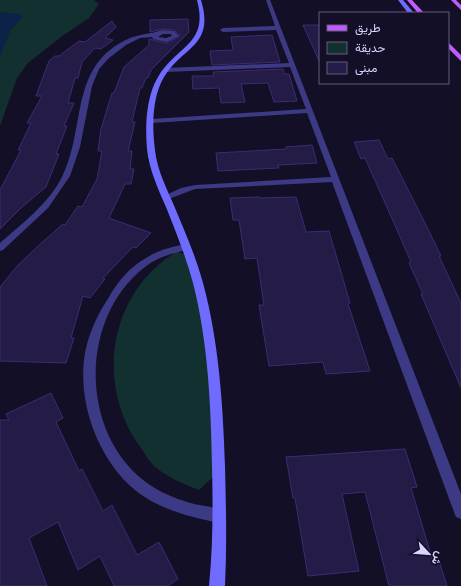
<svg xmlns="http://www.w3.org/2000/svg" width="461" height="586" font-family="'Nunito Sans',Vazirmatn,sans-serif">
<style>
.green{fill:#12302f}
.water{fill:#0c2248}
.building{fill:#241b47;stroke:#3b2d73}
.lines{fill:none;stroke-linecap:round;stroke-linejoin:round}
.street{fill:#3d3a85;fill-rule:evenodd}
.secondary{fill:#6f6bff;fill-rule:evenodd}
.primary{fill:#c25bff;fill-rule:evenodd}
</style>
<rect width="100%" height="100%" fill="#130f26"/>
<path class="green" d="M0 0H94L99 4 89 18 61 37 28 63 17 78 0 126Z
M176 252 186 254 198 291 210 381 215 475 199 490C183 484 167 477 154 466 148 460 143 450 138 444 95 382 110 292 176 252Z"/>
<path class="water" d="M0 12 19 14 23 17 10 31 0 57Z"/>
<path class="building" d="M188 19 189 32 151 70 148 78H146L142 88H140L132 122H135L128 151H132L130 169H134L131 184H125L109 218 151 233 136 248 133 247 103 278 105 279 90 298 83 296 71 338H74L66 363 0 361V287L18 265 37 247 63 224 65 225 78 206 82 207 97 179 102 151H98L101 129 112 93H114L124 67 149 45V39L167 43 180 36 174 30 162 29 150 32V20Z
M112 21 116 27 105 38 113 40 101 49 95 48 82 62 78 78H75L68 103H74L64 126H67L56 154H59L46 187 21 208 0 229V190L21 150H18L31 123H27L42 96H36L49 61 55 56H59L79 41 85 42Z
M303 25H320V63Z
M272 35 280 62 212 65 210 51 233 50 231 37Z
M283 69 284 74H289L297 101 274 102 268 83 241 84 245 102 221 103 219 88 193 89 192 76H214L213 72Z
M379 140 388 159 392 158 426 225 441 256H439L461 303V388L421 294H423L409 263 411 262 398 232 365 158 361 159 354 142Z
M312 145 317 163 278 165 279 168 218 171 216 153 286 149V147Z
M260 197V198L296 197 306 232 329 231 350 303 348 304 370 371 326 374 323 362 269 366 259 305H264L257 258 245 259 239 220H233L230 198Z
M51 393 63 418 56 422 79 471 82 469 103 511 112 505 137 555 159 542 178 579 168 586H114L100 556 78 570 58 522 29 538 47 586H0V420H9L6 414Z
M405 449 417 487 411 488 432 558 438 557 447 586H389L365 492 342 494 359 571 308 576 295 498H293L286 457Z"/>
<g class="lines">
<path class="street" d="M266 0H270L461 494V519L456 517 454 512 332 182 195 189 166 200 162 197 181 188 195 185 331 177 307 113 152 123 148 121 152 119 306 109 290 67 166 72 163 70 166 68 289 63 276 30 223 32 220 30 223 28 275 26Z
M162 30 174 31 179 36 167 42 153 39 152 37 140 38 126 45 109 58 99 69 92 86 80 147 70 176 48 208 3 250 0 251V243C23 223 48 204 62 177 87 127 68 65 130 38 140 34 151 34 162 30ZM163 34H171L172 36 166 38 158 37Z
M186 244 191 247 189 249C176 253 164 255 152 262 83 307 77 418 136 474 152 489 172 498 194 504 204 506 215 507 224 511L226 516 224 521 219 523C190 517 158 509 135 490 95 457 74 393 87 344 92 327 99 312 109 297 118 281 130 267 146 258 158 250 172 247 186 244Z"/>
<path class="secondary" d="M197 0H201C215 46 183 46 164 77 152 97 152 127 155 150 157 170 167 189 175 208 185 232 196 257 203 283 219 342 223 405 225 466 226 506 227 546 225 586H209C213 546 213 506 212 466 211 405 208 342 193 283 186 257 176 232 166 207 158 189 149 169 147 149 145 126 146 97 158 77 177 45 209 45 197 0Z
M398 0H403L414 13H408Z"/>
<path class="primary" d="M407 0H412L424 13H418Z
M451 0H456L461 5V10Z
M448 42 461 55V61L448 48Z"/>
</g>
<rect x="319" y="12" width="130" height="72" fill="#130f26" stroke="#625e7d"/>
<rect x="327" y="25" width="20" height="6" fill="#c25bff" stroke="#625e7d"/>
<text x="355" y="32" font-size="12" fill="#d9d4ff">طريق</text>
<rect x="327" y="42" width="20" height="12" fill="#12302f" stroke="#625e7d"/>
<text x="355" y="52" font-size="12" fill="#d9d4ff">حديقة</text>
<rect x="327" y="62" width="20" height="12" fill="#241b47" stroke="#625e7d"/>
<text x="355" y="72" font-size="12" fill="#d9d4ff">مبنى</text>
<g transform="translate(429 554) rotate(116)" stroke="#130f26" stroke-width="3" paint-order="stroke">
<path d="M0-3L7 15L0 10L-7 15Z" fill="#d9d4ff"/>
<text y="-6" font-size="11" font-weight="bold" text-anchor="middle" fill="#d9d4ff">ش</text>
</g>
</svg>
